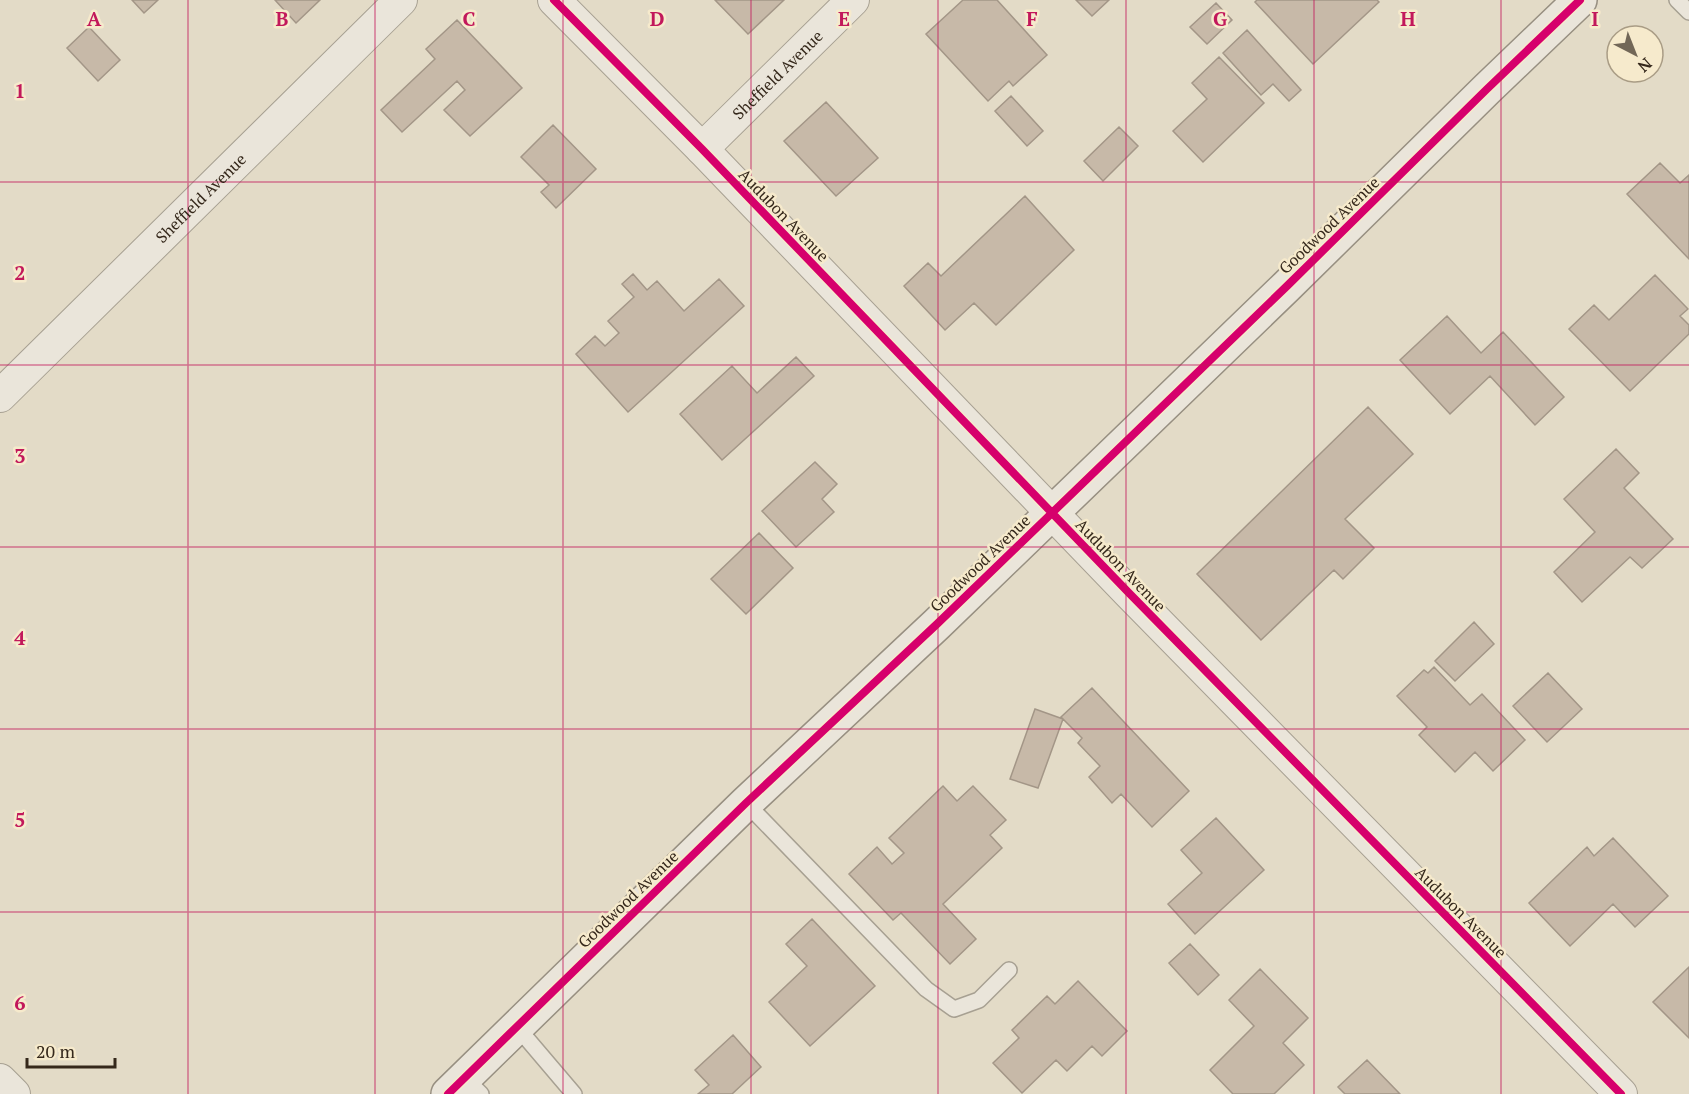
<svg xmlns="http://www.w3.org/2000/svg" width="1689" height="1094" font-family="'PT Serif',serif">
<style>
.building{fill:#c7b9a8;stroke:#a39687;stroke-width:1.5}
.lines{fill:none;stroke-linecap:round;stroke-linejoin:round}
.lane-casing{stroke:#a7a092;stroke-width:18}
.street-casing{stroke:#a7a092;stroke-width:34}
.secondary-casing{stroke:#978f81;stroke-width:36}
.lane{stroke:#eae5da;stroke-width:15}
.street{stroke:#eae5da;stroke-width:32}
.secondary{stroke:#eae5da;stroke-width:33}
.cycleway-casing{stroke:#f6eacc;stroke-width:11}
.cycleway{stroke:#d6006c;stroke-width:8}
.grid{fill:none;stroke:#c2185b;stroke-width:1.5;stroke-opacity:0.55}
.labels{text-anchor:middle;stroke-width:5;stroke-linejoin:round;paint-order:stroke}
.street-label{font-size:16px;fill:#35281b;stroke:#f6eacc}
.grid-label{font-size:20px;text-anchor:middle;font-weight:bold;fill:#c2185b;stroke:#f6eacc;stroke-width:5;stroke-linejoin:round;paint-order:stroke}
</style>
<rect width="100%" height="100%" fill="#e3dbc7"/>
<path class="building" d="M132 0H158L144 13Z
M275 0H320L296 23Z
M715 0H784L748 34Z
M963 0H997L1047 55 1013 86 1009 81 988 101 926 34Z
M1076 0H1109L1092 16Z
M1257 0H1377L1379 2 1313 64 1255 2Z
M1216 3 1232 20 1207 44 1190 27Z
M457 20 522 88 470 136 444 110 465 90 457 81 402 132 381 110 435 59 426 49Z
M89 27 120 60 98 81 67 48Z
M1247 30 1301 90 1289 101 1273 84 1261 95 1223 53Z
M1219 57 1264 103 1203 162 1173 131 1207 99 1192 83Z
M1011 96 1043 131 1027 146 995 111Z
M826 102 878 158 836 196 784 141Z
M553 125 596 169 556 208 541 192 549 185 521 157Z
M1119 127 1138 146 1103 181 1084 161Z
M1660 163 1680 183 1689 175V259L1627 194Z
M1025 196 1074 250 996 325 974 303 945 330 904 286 928 263 941 276Z
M633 274 647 290 657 281 684 311 719 279 744 306 628 412 576 354 595 336 605 346 619 333 608 321 634 297 622 284Z
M1655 275 1688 309 1680 316 1689 325V334L1630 391 1569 329 1594 305 1609 320Z
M1447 316 1481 353 1503 332 1564 397 1535 425 1490 376 1450 414 1400 360Z
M796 357 814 376 722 460 680 414 732 366 757 393Z
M1368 407 1413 454 1345 519 1374 548 1343 579 1334 570 1261 640 1197 574Z
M1616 449 1639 473 1624 488 1673 539 1642 568 1630 557 1582 602 1554 572 1595 532 1564 499Z
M815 462 837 484 822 499 834 512 796 547 762 511Z
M759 533 793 568 746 614 711 579Z
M1474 622 1494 644 1455 681 1435 661Z
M1434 667 1470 705 1482 694 1525 740 1493 771 1475 752 1455 772 1419 735 1427 727 1397 696 1424 670 1428 673Z
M1548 673 1582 709 1547 742 1513 706Z
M1092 688 1189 791 1152 827 1121 794 1112 803 1089 777 1100 766 1078 743 1082 738 1061 717Z
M1035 709 1063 719 1038 788 1010 779Z
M943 786 957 801 973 786 1006 820 990 835 1002 848 943 904 976 939 950 964 901 913 893 920 849 874 877 847 892 864 904 853 889 838Z
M1216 818 1264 870 1195 934 1168 904 1202 873 1181 850Z
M1613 838 1668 896 1635 927 1613 904 1570 946 1529 903 1587 847 1594 856Z
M812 919 875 986 810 1046 769 1002 807 966 786 944Z
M1190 944 1219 975 1198 995 1169 963Z
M1689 967V1038L1653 1002Z
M1260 969 1308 1018 1283 1043 1304 1065 1274 1094H1233L1210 1070 1254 1026 1229 1000Z
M1078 981 1127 1031 1102 1056 1092 1046 1067 1071 1056 1060 1022 1093 993 1063 1019 1038 1012 1030 1047 996 1055 1004Z
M733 1035 761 1067 732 1094H698L709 1085 695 1070Z
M1367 1060 1400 1094H1345L1338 1087Z"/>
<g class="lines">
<defs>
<path id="lane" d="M1677 0 1689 12
M746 803 926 989 954 1009 979 1000 1009 970
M517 1027 574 1094
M465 1078 481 1094"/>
<g id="street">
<path d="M554 0 702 149 1128 592 1621 1094"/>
<path id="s1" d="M702 149 853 0"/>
<path id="s2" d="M0 396 401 0"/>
<path d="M0 1080 14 1094"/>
</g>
<path id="secondary" d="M448 1094 746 803 937 624 1287 286 1487 89 1580 0"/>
</defs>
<use href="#lane" class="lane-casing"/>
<use href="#street" class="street-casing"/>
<use href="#secondary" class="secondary-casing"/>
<use href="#lane" class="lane"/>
<use href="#street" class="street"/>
<use href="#secondary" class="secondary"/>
<defs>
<path id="cycleway" d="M554 0 702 149 1128 592 1621 1094
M448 1094 746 803 937 624 1287 286 1487 89 1580 0"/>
</defs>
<use href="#cycleway" class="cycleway-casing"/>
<use href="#cycleway" class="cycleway"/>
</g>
<path class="grid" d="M188 0V1094M375 0V1094M563 0V1094M751 0V1094M938 0V1094M1126 0V1094M1314 0V1094M1501 0V1094M0 182H1689M0 365H1689M0 547H1689M0 729H1689M0 912H1689"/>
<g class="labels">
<g class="street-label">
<text dy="6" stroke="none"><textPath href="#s1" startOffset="106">Sheffield Avenue</textPath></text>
<text dy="6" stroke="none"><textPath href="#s2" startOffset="282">Sheffield Avenue</textPath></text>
<text transform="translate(784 215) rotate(46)" y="6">Audubon Avenue</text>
<text transform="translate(1329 225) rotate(-44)" y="6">Goodwood Avenue</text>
<text transform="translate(980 563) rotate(-44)" y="6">Goodwood Avenue</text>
<text transform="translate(1121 565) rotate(46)" y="6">Audubon Avenue</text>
<text transform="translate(628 899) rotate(-44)" y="6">Goodwood Avenue</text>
<text transform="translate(1461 912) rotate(45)" y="6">Audubon Avenue</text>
</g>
</g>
<g class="grid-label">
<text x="94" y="26">A</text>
<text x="282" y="26">B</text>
<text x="469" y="26">C</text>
<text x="657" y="26">D</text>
<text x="844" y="26">E</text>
<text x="1032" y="26">F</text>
<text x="1220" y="26">G</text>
<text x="1408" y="26">H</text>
<text x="1595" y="26">I</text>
<text x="20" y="98">1</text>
<text x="20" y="280">2</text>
<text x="20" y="463">3</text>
<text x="20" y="645">4</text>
<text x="20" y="827">5</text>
<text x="20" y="1010">6</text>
</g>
<g transform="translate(1635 54) rotate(138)"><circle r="28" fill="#f6eacc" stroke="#a99c85" stroke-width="1.5"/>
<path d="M0-4.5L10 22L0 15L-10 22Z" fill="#726757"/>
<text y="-9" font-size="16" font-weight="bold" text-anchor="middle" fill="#35281b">N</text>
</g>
<path d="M27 1058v9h88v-9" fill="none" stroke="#35281b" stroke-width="3"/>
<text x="36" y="1058" font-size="18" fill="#35281b" stroke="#f6eacc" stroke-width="4.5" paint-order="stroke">20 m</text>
</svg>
